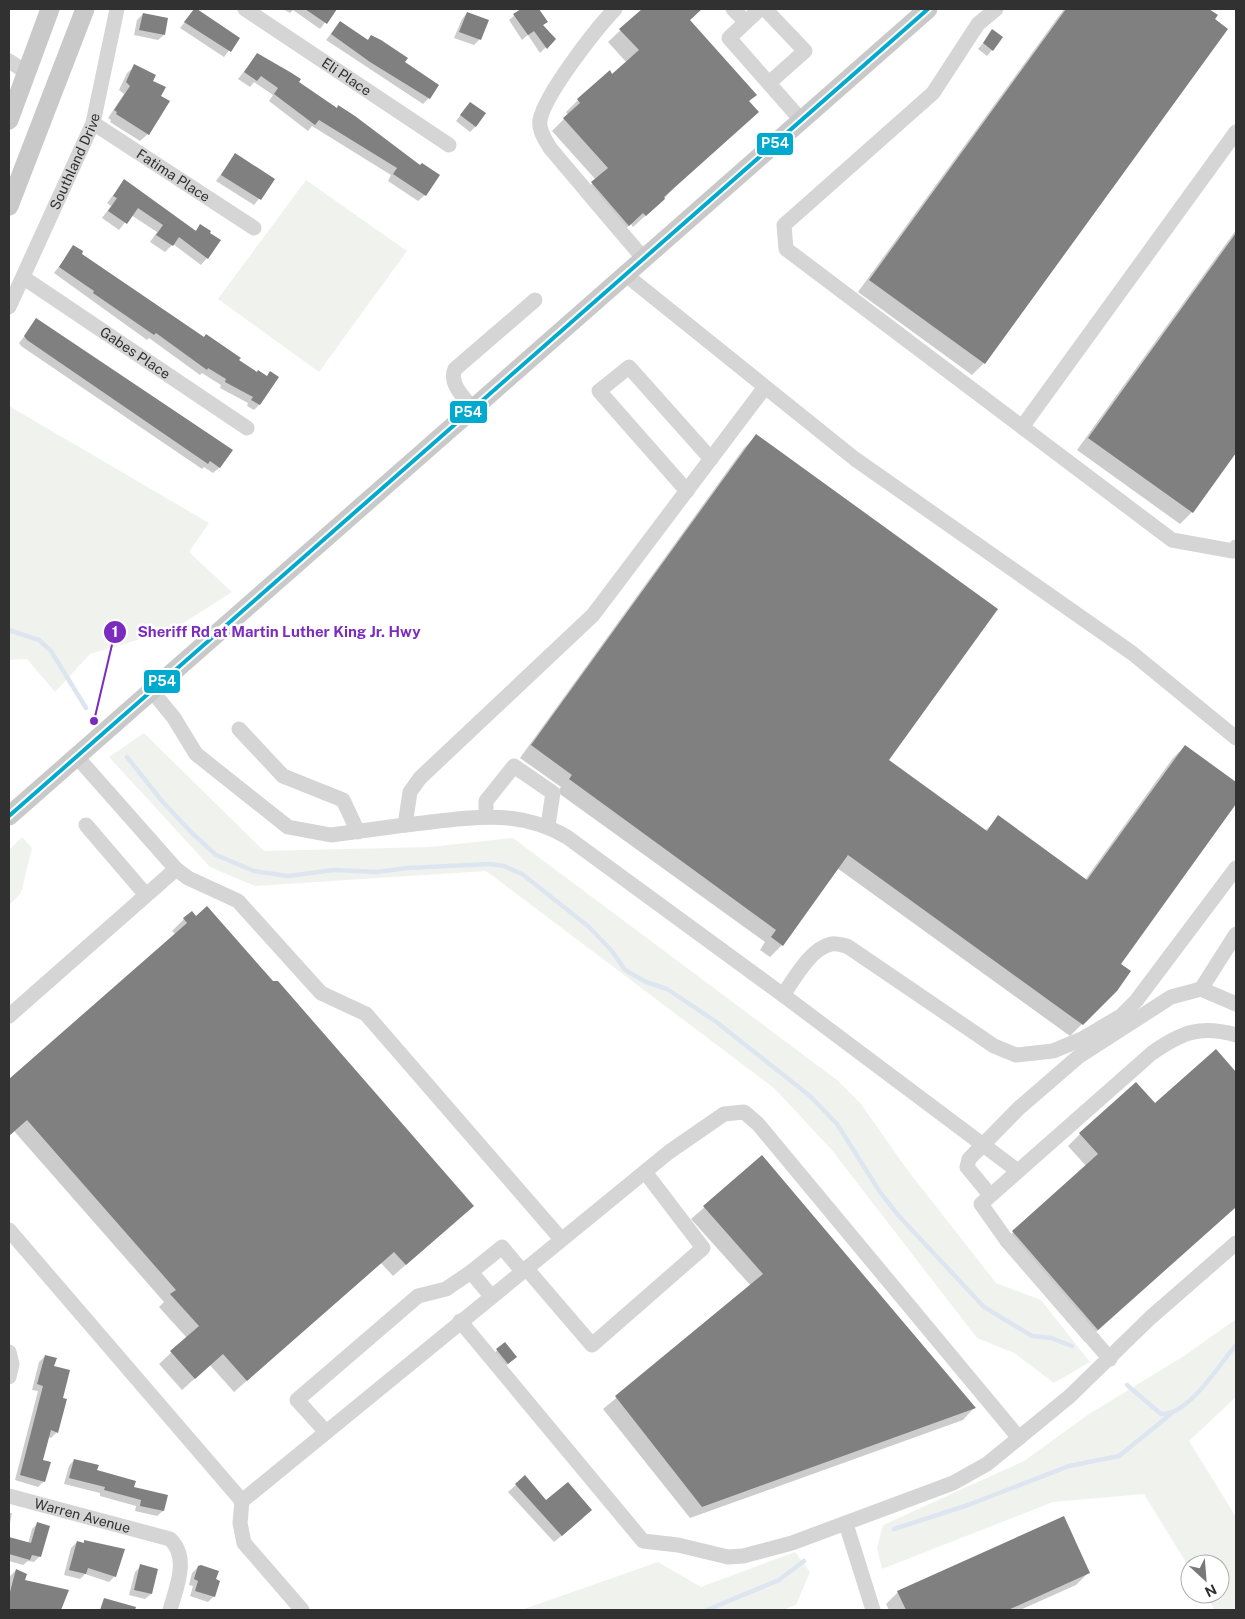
<svg xmlns="http://www.w3.org/2000/svg" width="1245" height="1619" font-family="'Public Sans',sans-serif">
<style>
.green{fill:#f0f3ed}
.shadow{fill:#0003}
.lines{fill:none;stroke-linecap:round;stroke-linejoin:round}
.stream{stroke:#dde6f0;stroke-width:4.5}
.building{fill:#808080}
.minor{stroke:#d5d5d5;stroke-width:15}
.major{stroke:#c9c9c9;stroke-width:19}
.bus-1-casing{stroke:#fff;stroke-width:8}
.bus-1{stroke:#00a9ce;stroke-width:4}
.labels{text-anchor:middle;stroke-width:5;stroke-linejoin:round;paint-order:stroke}
.street-label{font-size:14px;fill:#313131;stroke:#fff}
.leader{fill:none;stroke:#7b2cbf;stroke-width:2}
.callout-dot{fill:#7b2cbf;stroke:#fff;stroke-width:2}
.mark-label{font-size:15px;text-anchor:middle;font-weight:bold;fill:#fff}
.callout-label{font-size:15px;text-anchor:middle;font-weight:bold;fill:#7b2cbf;stroke:#fff;stroke-width:5;stroke-linejoin:round;paint-order:stroke}
.line-badge{stroke:#fff;stroke-width:2}
.badge-label{font-size:14px;text-anchor:middle;font-weight:bold;fill:#fff}
</style>
<rect width="100%" height="100%" fill="#fff"/>
<path class="green" d="M306 180 407 251 319 372 218 299Z
M9 406 209 523 189 552 232 592 174 629 90 654 55 692 27 659 9 660Z
M144 733 264 851 429 847 513 838 837 1080 861 1104 906 1168 996 1283 1041 1300 1090 1362 1054 1383 1014 1353 977 1338 831 1149 774 1088 486 871 255 886 210 867 109 757Z
M22 837 32 848 21 893 9 905V850Z
M1236 1319V1397L1189 1441 1236 1517V1610H1215L1205 1594H1220V1564H1190V1569L1144 1494 1053 1502 882 1569 877 1548 883 1525 1024 1461 1089 1414 1184 1356Z
M795 1552 810 1572 796 1605 782 1610H521L658 1562 701 1587Z"/>
<path class="shadow" d="M195 9 239 38 224 57 180 28Z
M283 9H331L334 11 320 29 293 10 290 13Z
M522 9H537L546 21 542 26 554 39 540 53 528 35 522 40 509 20Z
M643 9H701L689 21 748 102 664 199 633 227 631 224 616 237 580 195 596 180 552 131 568 115 566 112 578 100 627 63 608 42Z
M1064 9H1207L1217 16 984 363 972 375 858 292Z
M467 13 487 21 479 40 474 45 454 38 462 19Z
M143 14 164 35 158 40 134 35 137 20Z
M340 22 367 41 371 36 403 62 438 85 429 98 423 104 326 40Z
M993 31 992 50 987 56 978 49Z
M257 55 420 167 425 195 418 201 388 181 391 175 312 126 308 131 269 101 273 95 254 82 250 87 238 79Z
M135 66 151 81 160 97 148 134 140 141 110 122 111 120 108 118 124 94 119 90 127 73Z
M465 109 476 126 470 132 456 121Z
M235 154 274 180 254 205 216 181Z
M124 181 195 231 201 226 207 258 201 265 173 244 165 252 150 242 157 232 131 215 119 230 102 218 111 206 107 203Z
M1236 230V451L1192 512 1180 524 1077 450Z
M74 247 80 254 257 373 259 405 254 410 247 406 248 403 220 388 221 385 202 373 200 375 149 338 147 340 54 273Z
M37 320 231 451 219 468 213 473 204 467 202 469 21 346 19 343Z
M756 436 887 760 985 831 999 817 1085 880 1173 758 1185 746 1236 784V802L1120 964 1116 990 1070 1036 837 868 782 945 770 957 760 950 765 942 557 792 561 787 520 758 744 448Z
M184 919 473 1206 393 1276 381 1263 234 1392 210 1365 182 1390 159 1364 187 1338 159 1307 164 1302 14 1131 9 1136V1081L176 935 172 931Z
M1216 1051 1236 1074V1207L1085 1342 1000 1244 1086 1166 1068 1146 1080 1134 1155 1105Z
M762 1157 974 1408 963 1420 690 1518 603 1409 751 1286 691 1219Z
M505 1343 510 1362 502 1369 491 1356Z
M45 1356 53 1367 61 1399 57 1432 51 1438 48 1437 42 1461 44 1481 38 1487 15 1480 38 1391 32 1390 39 1362Z
M74 1460 133 1488 166 1496 163 1511 157 1516 135 1511 136 1506 100 1496V1493L64 1484 69 1466Z
M516 1485 545 1502 583 1518 554 1542 508 1492Z
M9 1513H12L9 1528Z
M37 1524 40 1556 34 1562 28 1561 23 1565 9 1561V1538L28 1544 32 1529Z
M85 1541 123 1550 115 1576 109 1582 85 1574 80 1579 64 1575 71 1548 77 1542 82 1544Z
M141 1566 151 1594 145 1599 129 1595 135 1572Z
M198 1567 214 1580V1596L208 1602 190 1596 193 1586 189 1585 192 1573Z
M16 1570 24 1581 67 1591 59 1610H9V1583L10 1576Z
M1088 1573 1076 1585 1020 1610H889L886 1604 898 1592Z"/>
<g class="lines">
<path class="stream" d="M9 630 39 640 51 651 86 708
M127 757 162 801 192 833 216 855 254 871 288 876 334 870 377 872 407 868 490 864 504 866 522 874 588 926 612 951 625 970 646 982 667 989 715 1021 810 1096 837 1124 880 1192 898 1215 984 1307 1032 1336 1051 1338 1072 1346
M1127 1385 1161 1414C1189 1415 1218 1366 1236 1345
M894 1529 968 1505 1069 1466 1119 1456 1171 1414
M707 1610 779 1580 804 1561"/>
</g>
<path class="building" d="M194 9H197L240 38 231 52 184 22Z
M305 9H337L327 24Z
M521 9H539L548 22 543 25 556 39 547 49 534 31 528 35 513 14Z
M642 9H702L690 20 757 95 749 101 759 112 664 197 665 199 646 216 643 213 629 226 591 182 608 168 563 118 580 103 577 99 610 70 612 74 639 50 619 29Z
M1066 9H1209L1218 15 1215 19 1228 29 985 364 869 280Z
M467 12 489 20 481 40 459 32Z
M143 13 168 18 165 35 139 30Z
M340 21 368 40 371 35 381 40 408 58 405 62 439 85 430 99 370 62 331 34Z
M992 29 1003 37 993 51 983 43Z
M257 53 290 72 301 79 299 82 337 108 338 105 355 116 420 165 422 163 440 175 426 196 393 174 397 168 319 120 315 125 274 94 278 88 261 76 257 81 244 72Z
M134 64 156 75 153 81 166 87 161 96 170 101 149 135 116 114 117 112 114 110 130 86 126 82Z
M470 102 486 113 476 127 460 115Z
M235 153 275 179 261 200 221 175Z
M124 179 196 231 200 224 211 231 210 233 221 240 208 259 179 237 173 246 156 235 163 225 138 208 127 224 108 211 117 198 113 196Z
M1236 233V453L1193 513 1088 438Z
M73 245 83 251 82 254 204 337 206 334 241 358 239 360 257 372 258 370 267 376 270 371 279 377 260 405 251 400 253 397 225 382 226 379 208 368 207 370 156 333 154 335 93 293 94 291 59 267Z
M36 318 233 450 220 468 210 461 208 464 27 340 24 336Z
M756 434 998 609 889 760 987 831 998 815 1087 880 1185 745 1236 782V804L1121 964 1131 971 1117 991 1083 1025 848 855 783 946 771 937 776 930 569 779 572 775 531 745Z
M207 906 273 981H278L474 1206 406 1265 394 1252 247 1381 223 1354 195 1379 170 1351 199 1326 170 1294 176 1290 27 1120 9 1136V1079L187 923 183 918 192 911 196 916Z
M1216 1049 1236 1072V1207L1098 1330 1012 1231 1098 1154 1079 1133 1136 1082 1155 1103Z
M762 1155 976 1408 702 1507 615 1396 763 1274 703 1206Z
M505 1342 517 1357 508 1364 496 1349Z
M45 1355 57 1358 54 1366 70 1370 63 1398 67 1399 58 1433 51 1430 43 1460 51 1462 45 1482 20 1475 43 1386 37 1384Z
M74 1459 99 1465 97 1470 136 1481 134 1487 168 1495 164 1511 140 1506 141 1500 104 1490 105 1487 69 1478Z
M525 1475 546 1500 568 1482 592 1510 562 1536 515 1484Z
M1064 1516 1090 1573 1008 1610H906L897 1591Z
M37 1522 50 1526 41 1557 32 1555 30 1560 9 1554V1537L31 1543Z
M84 1540 125 1549 116 1577 88 1568 86 1574 69 1570 77 1541 84 1543Z
M140 1564 158 1569 152 1594 134 1590Z
M201 1565 219 1571 216 1579 220 1581 215 1597 195 1591 198 1581 194 1579 198 1566Z
M16 1569 27 1574 25 1580 69 1590 61 1610H9V1596Z
M104 1598 136 1607 135 1610H100Z"/>
<g class="lines">
<g class="minor">
<path id="s1" d="M245 9 449 145"/>
<path d="M615 9C596 29 545 94 540 120 538 130 546 141 550 148L644 259"/>
<path d="M733 9 746 22 760 9"/>
<path d="M765 9 805 51 769 83"/>
<path d="M996 9 978 24 933 93 784 225 786 249 1172 540 1233 551 1236 547"/>
<path d="M746 22 729 38 802 121"/>
<path d="M9 61 26 72"/>
<path id="s2" d="M93 123 254 228"/>
<path d="M626 275 855 459 1132 653 1236 738"/>
<path id="s3" d="M24 278 247 428"/>
<path id="s4" d="M9 307 93 123 117 9"/>
<path d="M473 409C465 398 448 384 455 369L535 300"/>
<path d="M1022 427 1236 132"/>
<path d="M687 491 599 391 629 367 711 459"/>
<path d="M152 691 174 718 196 754 288 827 331 835 405 825 410 792 420 778 593 615 765 387"/>
<path d="M239 729 283 776 343 800 358 832"/>
<path d="M77 757 176 869 188 878 238 901 321 993 366 1014 561 1239"/>
<path d="M486 817V801L514 766 553 793 548 825"/>
<path d="M86 825 146 895"/>
<path d="M405 825C463 819 514 806 567 837L783 995 1018 1171"/>
<path d="M1201 989 1236 934"/>
<path d="M783 995C795 978 810 949 831 944 835 943 842 945 847 946L994 1046 1016 1055 1053 1051 1082 1039 1121 1016 1136 1001 1236 868"/>
<path d="M9 1016 176 869"/>
<path d="M990 1195 967 1167 969 1159 1019 1108 1078 1057 1171 997 1201 989 1236 1004"/>
<path d="M9 1230 242 1501 669 1152 724 1114 744 1112 758 1124 1019 1438"/>
<path d="M526 1268 592 1345 703 1248 645 1172"/>
<path d="M491 1296 471 1272 502 1247 522 1271"/>
<path d="M460 1321 643 1541 678 1545 728 1557 743 1556 792 1543 953 1483 987 1464 1070 1396 1150 1318 1236 1243"/>
<path d="M9 1352 12 1364 9 1377"/>
<path d="M1110 1359 1005 1238 981 1204 1152 1053C1182 1032 1200 1025 1236 1035"/>
<path d="M326 1432 297 1400 418 1296 446 1289 471 1272"/>
<path id="s5" d="M9 1496 170 1539C190 1558 176 1588 170 1610"/>
<path d="M242 1501 240 1523 244 1543 302 1610"/>
<path d="M846 1524 873 1610"/>
</g>
<path class="major" d="M9 120 50 9
M9 206 85 9
M9 816 928 9"/>
<defs>
<path id="bus-1" d="M9 816 928 9"/>
</defs>
<use href="#bus-1" class="bus-1-casing"/>
<use href="#bus-1" class="bus-1"/>
</g>
<g class="labels">
<g class="street-label">
<text dy="5" stroke="none"><textPath href="#s1" startOffset="122">Eli Place</textPath></text>
<text dy="5" stroke="none"><textPath href="#s4" startOffset="160">Southland Drive</textPath></text>
<text dy="5" stroke="none"><textPath href="#s2" startOffset="96">Fatima Place</textPath></text>
<text dy="5" stroke="none"><textPath href="#s3" startOffset="134">Gabes Place</textPath></text>
<text dy="5" stroke="none"><textPath href="#s5" startOffset="76">Warren Avenue</textPath></text>
</g>
</g>
<path class="leader" d="M94 721L115 632"/>
<g class="callout-dot">
<circle cx="94" cy="721" r="5"/>
<circle cx="115" cy="632" r="12"/>
</g>
<g class="mark-label">
<text x="115" y="637">1</text>
</g>
<g class="callout-label">
<text x="279" y="637">Sheriff Rd at Martin Luther King Jr. Hwy</text>
</g>
<g class="line-badge">
<rect x="756" y="132" width="38" height="24" rx="5" fill="#00a9ce"/>
<rect x="449" y="400" width="39" height="24" rx="5" fill="#00a9ce"/>
<rect x="143" y="669" width="38" height="25" rx="5" fill="#00a9ce"/>
</g>
<g class="badge-label">
<text x="775" y="148">P54</text>
<text x="468" y="417">P54</text>
<text x="162" y="686">P54</text>
</g>
<rect width="1245" height="1619" fill="none" stroke="#313131" stroke-width="20"/>
<g transform="translate(1205 1579) rotate(154)"><circle r="24" fill="#ffffff" stroke="#adadad"/>
<path d="M0-4L9 19L0 12L-9 19Z" fill="#797979"/>
<text y="-8" font-size="14" font-weight="bold" text-anchor="middle" fill="#313131">N</text>
</g>
</svg>
